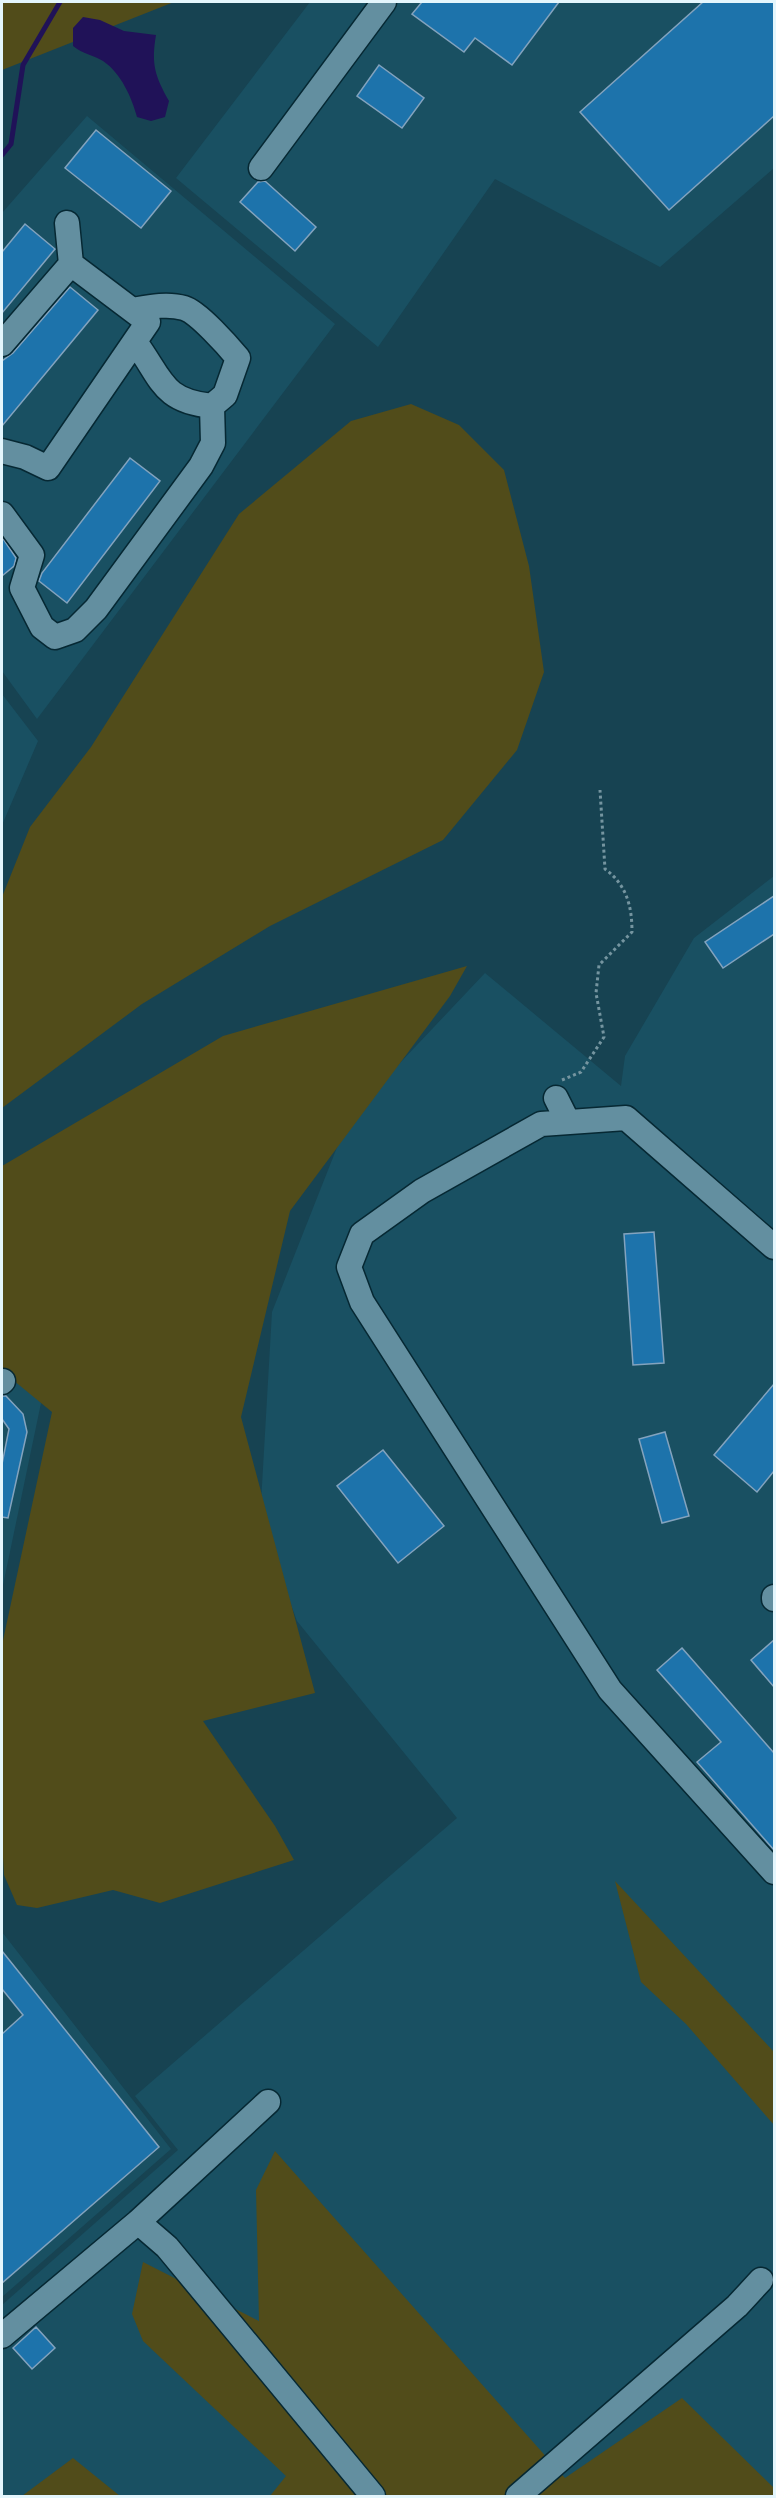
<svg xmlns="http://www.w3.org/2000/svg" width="776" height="2498" font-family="'Sofia Sans Condensed',sans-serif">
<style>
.built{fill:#195062}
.green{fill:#514c1a}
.water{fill:#201258}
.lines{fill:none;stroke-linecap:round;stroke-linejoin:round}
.stream{stroke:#201258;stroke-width:5}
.building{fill:#1d73ab;stroke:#83a3be;stroke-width:1.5}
.minor-casing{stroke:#062833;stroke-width:27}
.path{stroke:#7595a0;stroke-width:3;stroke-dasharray:3 3;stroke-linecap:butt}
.minor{stroke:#638fa0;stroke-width:24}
</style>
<rect width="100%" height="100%" fill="#174352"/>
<path class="built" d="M310 2H774V168L660 267 495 179 378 347 176 178Z
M87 116 335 324 37 719 2 671V213Z
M2 694 38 741 2 825Z
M774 876V2496H2V2305L178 2150 135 2096 457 1818 297 1621 260 1520 272 1312 349 1117 485 973 621 1086 625 1056 694 938Z
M2 1355 41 1403 2 1590Z
M2 1932 171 2149 2 2297Z"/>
<path class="green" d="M2 2H174L2 70Z
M411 404 459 425 504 470 529 566 544 672 517 750 443 840 270 926 142 1004 2 1108V897L30 827 91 747 239 514 351 421Z
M467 966 450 996 290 1211 241 1417 315 1693 203 1721 275 1826 294 1860 160 1903 113 1890 37 1908 17 1905 4 1875 2 1840V1645L52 1412 2 1371V1166L223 1036Z
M615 1881 774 2052V2125L686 2024 641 1982Z
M275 2151 565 2478 682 2398 774 2488V2496H270L286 2476 143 2341 132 2314 143 2262 259 2321 256 2190Z
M73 2458 120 2496H22Z"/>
<path class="water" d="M83 17 100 20 124 31 156 35C151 64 155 76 169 101L165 117 151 121 137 117C132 98 121 73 103 61 93 55 83 54 73 46V28Z"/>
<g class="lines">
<path class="stream" d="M2 155 11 144 23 65 60 2"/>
</g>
<path class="building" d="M422 2H559L512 65 475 38 464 52 412 14Z
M703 2H774V116L669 210 580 112Z
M379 65 424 98 402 128 357 96Z
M96 130 171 191 141 228 65 168Z
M265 181 316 227 295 251 240 202 258 182Z
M25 224 55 249 2 313V252Z
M70 287 98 310 2 426V361L13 353Z
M130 458 160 481 67 603 39 581 42 573Z
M2 537 16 558 14 566 2 576Z
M774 896V934L723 968 705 942Z
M654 1232 664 1363 633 1365 624 1234Z
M774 1384V1471L757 1492 714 1455Z
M2 1396H6L23 1414 27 1432 8 1518 2 1517V1464L9 1429 2 1419Z
M665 1432 689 1516 662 1523 639 1439Z
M383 1450 444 1526 398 1563 337 1486Z
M774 1640V1687L751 1660Z
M682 1648 774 1753V1850L697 1762 721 1742 657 1670Z
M2 1951 159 2147 2 2283V2034L23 2015 2 1989Z
M36 2327 55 2348 32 2369 13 2348Z"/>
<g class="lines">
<defs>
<path id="minor" d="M261 168 384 2
M133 310C149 307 167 303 184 308 198 312 228 346 238 358L225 395 212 406C161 401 162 378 135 342
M2 344 71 264
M2 451 25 457 48 468 148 322 71 264 67 223
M2 514 32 555 22 588 42 627 55 637 75 630 96 609 201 466 213 443 212 406
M556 1098 568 1122
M774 1247 626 1118 541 1124 422 1191 362 1234 349 1267 362 1302 610 1690 774 1872
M2 1382 3 1381
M774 1597V1599
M138 2222 167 2247 373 2496
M2 2336 138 2222 268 2102
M518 2496 737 2306 761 2280"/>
</defs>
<use href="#minor" class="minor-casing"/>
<path class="path" d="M562 1080 581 1072 604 1037 596 993 599 965 632 932C632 907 627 885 605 869L600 790"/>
<use href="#minor" class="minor"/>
</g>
<rect width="776" height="2498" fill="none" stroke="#e4f6fd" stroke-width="6"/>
</svg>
